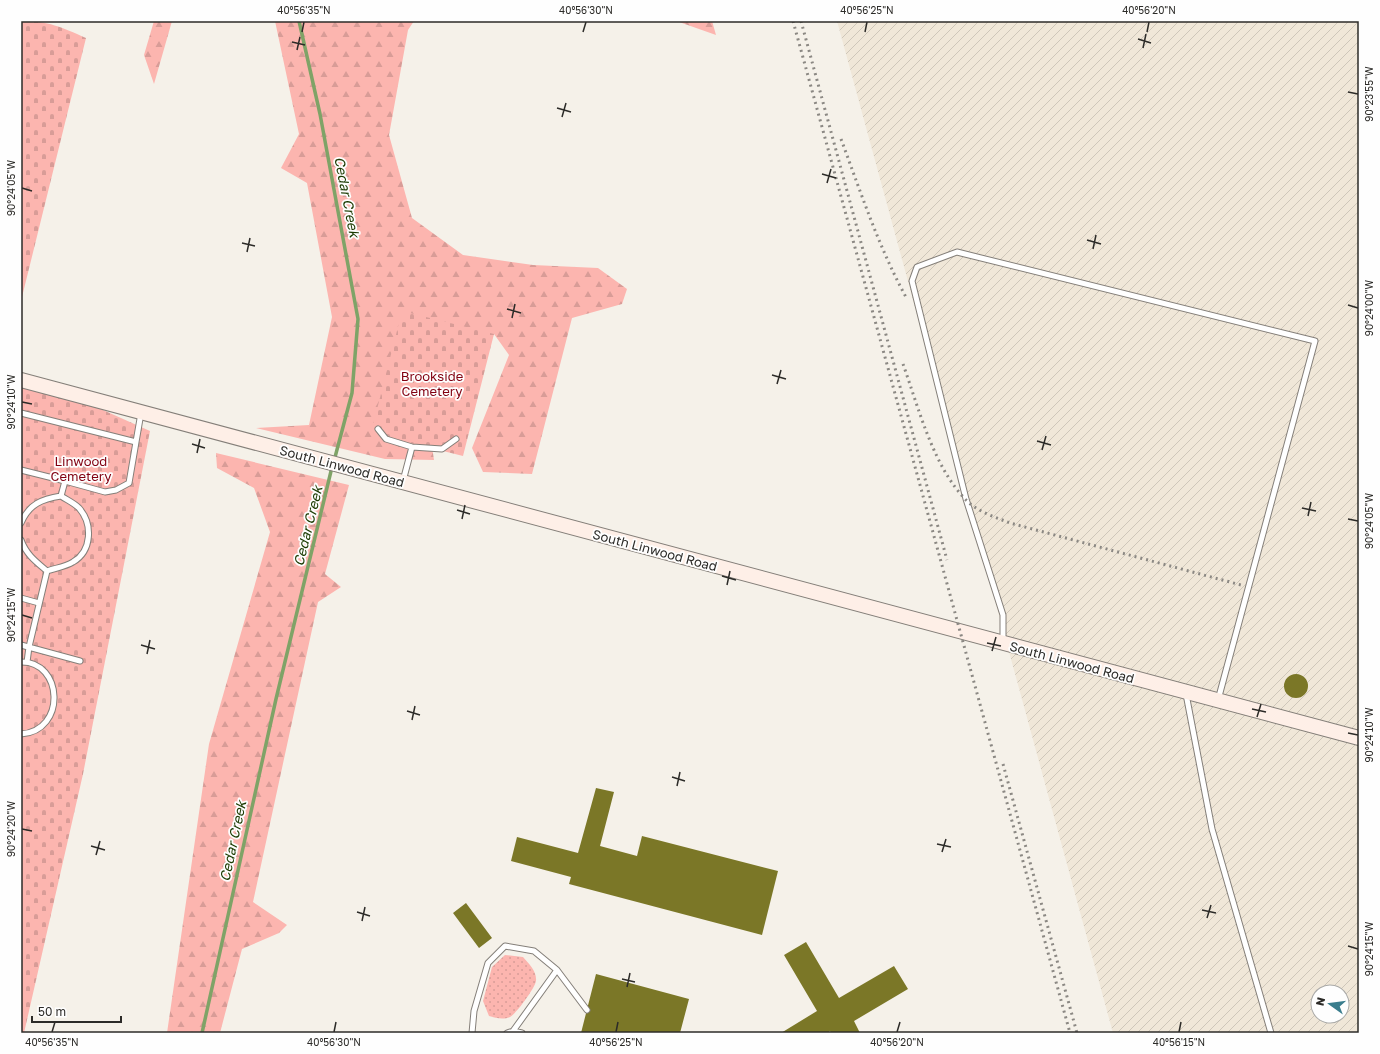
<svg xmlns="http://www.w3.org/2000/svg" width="1380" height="1054" font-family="'Golos Text',sans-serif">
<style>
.industrial{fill:url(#industrial-furrows);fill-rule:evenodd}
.grass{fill:url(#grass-dots)}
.forest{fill:url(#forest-firs)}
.cemetery{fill:url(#cemetery-stones)}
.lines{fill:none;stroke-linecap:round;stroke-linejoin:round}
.stream{stroke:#7fa367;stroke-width:3.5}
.building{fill:#7b7727}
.service-casing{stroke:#847f79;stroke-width:7}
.secondary-casing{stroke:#847f79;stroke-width:16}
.service{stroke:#fff;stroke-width:5}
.secondary{stroke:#feefe7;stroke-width:14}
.rail{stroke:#8b8883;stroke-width:3;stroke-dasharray:2 4;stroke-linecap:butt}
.ticks{fill:none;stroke:#2c2b28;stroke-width:1.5}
.labels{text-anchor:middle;stroke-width:3.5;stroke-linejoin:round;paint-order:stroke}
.park-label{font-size:13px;fill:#810011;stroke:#fefefe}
.street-label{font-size:13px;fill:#2c2b28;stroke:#fefefe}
.water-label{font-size:14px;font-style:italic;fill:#1b3a00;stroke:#fefefe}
.neatline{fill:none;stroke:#2c2b28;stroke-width:1.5}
.ticks-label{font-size:10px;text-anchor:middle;fill:#2c2b28}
</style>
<defs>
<pattern id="industrial-furrows" width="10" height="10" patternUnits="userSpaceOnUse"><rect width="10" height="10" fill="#f0e7d8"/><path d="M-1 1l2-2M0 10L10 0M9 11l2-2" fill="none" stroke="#cec6b9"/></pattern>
<pattern id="grass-dots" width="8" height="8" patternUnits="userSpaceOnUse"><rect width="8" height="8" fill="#fcb5af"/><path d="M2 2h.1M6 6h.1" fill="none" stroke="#d89c97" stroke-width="1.8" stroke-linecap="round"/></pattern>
<pattern id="forest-firs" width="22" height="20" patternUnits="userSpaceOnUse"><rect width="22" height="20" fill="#fcb5af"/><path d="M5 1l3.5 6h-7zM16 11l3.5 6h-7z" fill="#d89c97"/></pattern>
<pattern id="cemetery-stones" width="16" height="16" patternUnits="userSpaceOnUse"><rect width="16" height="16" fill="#fcb5af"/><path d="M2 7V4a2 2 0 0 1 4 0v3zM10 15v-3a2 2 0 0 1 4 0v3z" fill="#d89c97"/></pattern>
</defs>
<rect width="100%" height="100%" fill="#f5f1e9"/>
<path class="industrial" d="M837 21H1359V1033H1113ZM1318 992H1342V1016H1318Z"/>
<path class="grass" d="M505 955 523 957C529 964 537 971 536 981 535 988 516 1014 510 1017 503 1020 496 1018 489 1016L483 1001 492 967Z"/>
<path class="forest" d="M154 21H172L154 84 144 55Z
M275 21H414L408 30 389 135 412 218 463 255 533 265 598 268 627 289 622 304 572 318 532 474 483 472 472 448 509 355 494 334 431 440 434 460 385 459 256 428 309 425 332 317 307 183 281 168 299 134Z
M678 21H712L716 35 682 23Z
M216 453 349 485 325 574 341 587 318 602 253 902 287 925 279 933 242 949 220 1033H167L209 744 270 532 254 488 217 468Z"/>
<path class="cemetery" d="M21 21C49 21 61 27 86 38L21 301Z
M402 311 494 334 463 456 371 433Z
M21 380 56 389 150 431 83 774 24 1033H21Z"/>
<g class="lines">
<path class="stream" d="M299 21 320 114 358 319 352 393 334 461
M202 1033 276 699 332 467"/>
</g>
<path class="building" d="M1284 686a12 12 0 1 1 24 0a12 12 0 1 1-24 0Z
M596 788 614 792 600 846 637 856 642 836 778 871 762 935 569 884 571 877 511 861 517 837 578 853Z
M466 903 492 938 479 948 453 913Z
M806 942 839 998 894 966 908 989 854 1021 860 1033H831L830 1031 828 1033H781L817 1011 784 955Z
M596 974 689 999 680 1033H581Z"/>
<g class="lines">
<defs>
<path id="service" d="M21 413 136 442 141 413
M378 429 386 439 412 447 442 449 456 439
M21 470 65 481
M403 481 412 447
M61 496 65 481 105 492 116 490 129 483 136 442
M21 523C29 504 42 499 61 496 67 500 74 503 79 508 93 524 92 551 73 562 65 567 55 568 47 571
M21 540C26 554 35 561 47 571
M21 598 39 603
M1003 642V615L966 499 912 281 917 267 957 252 1315 341 1218 700
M21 645 80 661
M21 662C63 661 67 731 21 734
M27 662 29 647 47 571
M1186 694 1212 829 1271 1033
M557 970 587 1010
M513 1031 522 1033
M472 1033 474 1011 488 963 505 946 534 951 557 970 513 1031 507 1033"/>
<path id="secondary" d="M21 380 1359 738"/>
</defs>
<use href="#service" class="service-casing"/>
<use href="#secondary" class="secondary-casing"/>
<use href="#service" class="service"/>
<use href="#secondary" class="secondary"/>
<path class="rail" d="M793 21 1070 1033
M801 21 947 560
M841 139C861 193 879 248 907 299
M903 364C919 409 933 466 966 500 978 512 995 517 1010 523L1241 585
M1003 764 1077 1033"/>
</g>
<path class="ticks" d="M302 32 304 22M583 32 586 22M865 32 867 22M1147 32 1149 22M1138 39 1151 43M292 42 305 45M1143 48 1146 34M297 50 300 37M1348 92 1358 94M557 108 571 112M562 117 566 103M822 174 836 178M827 183 831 169M22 188 32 191M1087 240 1101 244M242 243 255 246M1093 249 1096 235M247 252 250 238M1348 305 1358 308M507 309 521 313M512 318 515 304M772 375 786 379M777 384 781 370M22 402 32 404M1037 441 1051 445M192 444 205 448M1042 450 1046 436M197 453 200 439M1302 508 1316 511M457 510 470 514M1308 516 1311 502M462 519 465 505M1348 519 1358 521M722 576 736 580M727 585 730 571M22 615 32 618M987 643 1001 646M141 645 155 649M992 651 996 637M147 654 150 640M1252 709 1266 712M407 711 420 715M1257 717 1261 704M412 720 415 706M1348 733 1358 735M672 777 685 781M677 786 680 772M22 829 32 831M937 844 951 847M91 846 105 850M942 852 946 839M96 855 100 841M1202 910 1216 913M357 912 370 916M1207 918 1211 905M362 921 365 907M1348 946 1358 949M622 979 635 982M627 987 630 973M52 1032 55 1022M334 1032 336 1022M616 1032 618 1022M897 1032 900 1022M1179 1032 1181 1022"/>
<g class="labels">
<g class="park-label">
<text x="432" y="381">Brookside<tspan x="432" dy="15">Cemetery</tspan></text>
<text x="81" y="466">Linwood<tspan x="81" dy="15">Cemetery</tspan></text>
</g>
<g class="street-label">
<text transform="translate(342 466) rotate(15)" y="5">South Linwood Road</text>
<text transform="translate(655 550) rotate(15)" y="5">South Linwood Road</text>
<text transform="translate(1072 662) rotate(15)" y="5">South Linwood Road</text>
</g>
<g class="water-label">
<text transform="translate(347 197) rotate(79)" y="5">Cedar Creek</text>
<text transform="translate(308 526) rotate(-76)" y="5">Cedar Creek</text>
<text transform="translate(233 841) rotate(-78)" y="5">Cedar Creek</text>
</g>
</g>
<rect width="1380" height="1054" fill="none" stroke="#fefefe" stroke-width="44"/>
<g transform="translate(1330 1004) rotate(284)"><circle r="19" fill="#fefefe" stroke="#aaaaa8"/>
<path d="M0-3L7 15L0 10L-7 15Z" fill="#3a7d8d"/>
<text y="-6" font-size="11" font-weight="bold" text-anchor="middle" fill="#2c2b28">N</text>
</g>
<path d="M32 1016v6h89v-6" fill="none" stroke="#2c2b28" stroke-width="2"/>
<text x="38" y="1016" font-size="12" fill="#2c2b28" stroke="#fefefe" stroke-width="3" paint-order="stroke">50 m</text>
<rect x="22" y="22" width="1336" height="1010" class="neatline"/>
<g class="ticks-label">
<text x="304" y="14">40°56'35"N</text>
<text x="586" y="14">40°56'30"N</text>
<text x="867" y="14">40°56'25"N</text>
<text x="1149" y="14">40°56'20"N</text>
<text transform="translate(1369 94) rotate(-90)" y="4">90°23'55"W</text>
<text transform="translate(11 188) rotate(-90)" y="4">90°24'05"W</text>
<text transform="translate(1369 308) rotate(-90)" y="4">90°24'00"W</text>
<text transform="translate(11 402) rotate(-90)" y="4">90°24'10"W</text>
<text transform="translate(1369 521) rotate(-90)" y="4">90°24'05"W</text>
<text transform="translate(11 615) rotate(-90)" y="4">90°24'15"W</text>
<text transform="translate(1369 735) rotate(-90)" y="4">90°24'10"W</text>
<text transform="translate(11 829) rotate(-90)" y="4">90°24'20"W</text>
<text transform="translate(1369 949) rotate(-90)" y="4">90°24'15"W</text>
<text x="52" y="1046">40°56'35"N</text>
<text x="334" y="1046">40°56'30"N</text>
<text x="616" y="1046">40°56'25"N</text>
<text x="897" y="1046">40°56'20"N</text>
<text x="1179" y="1046">40°56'15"N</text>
</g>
</svg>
